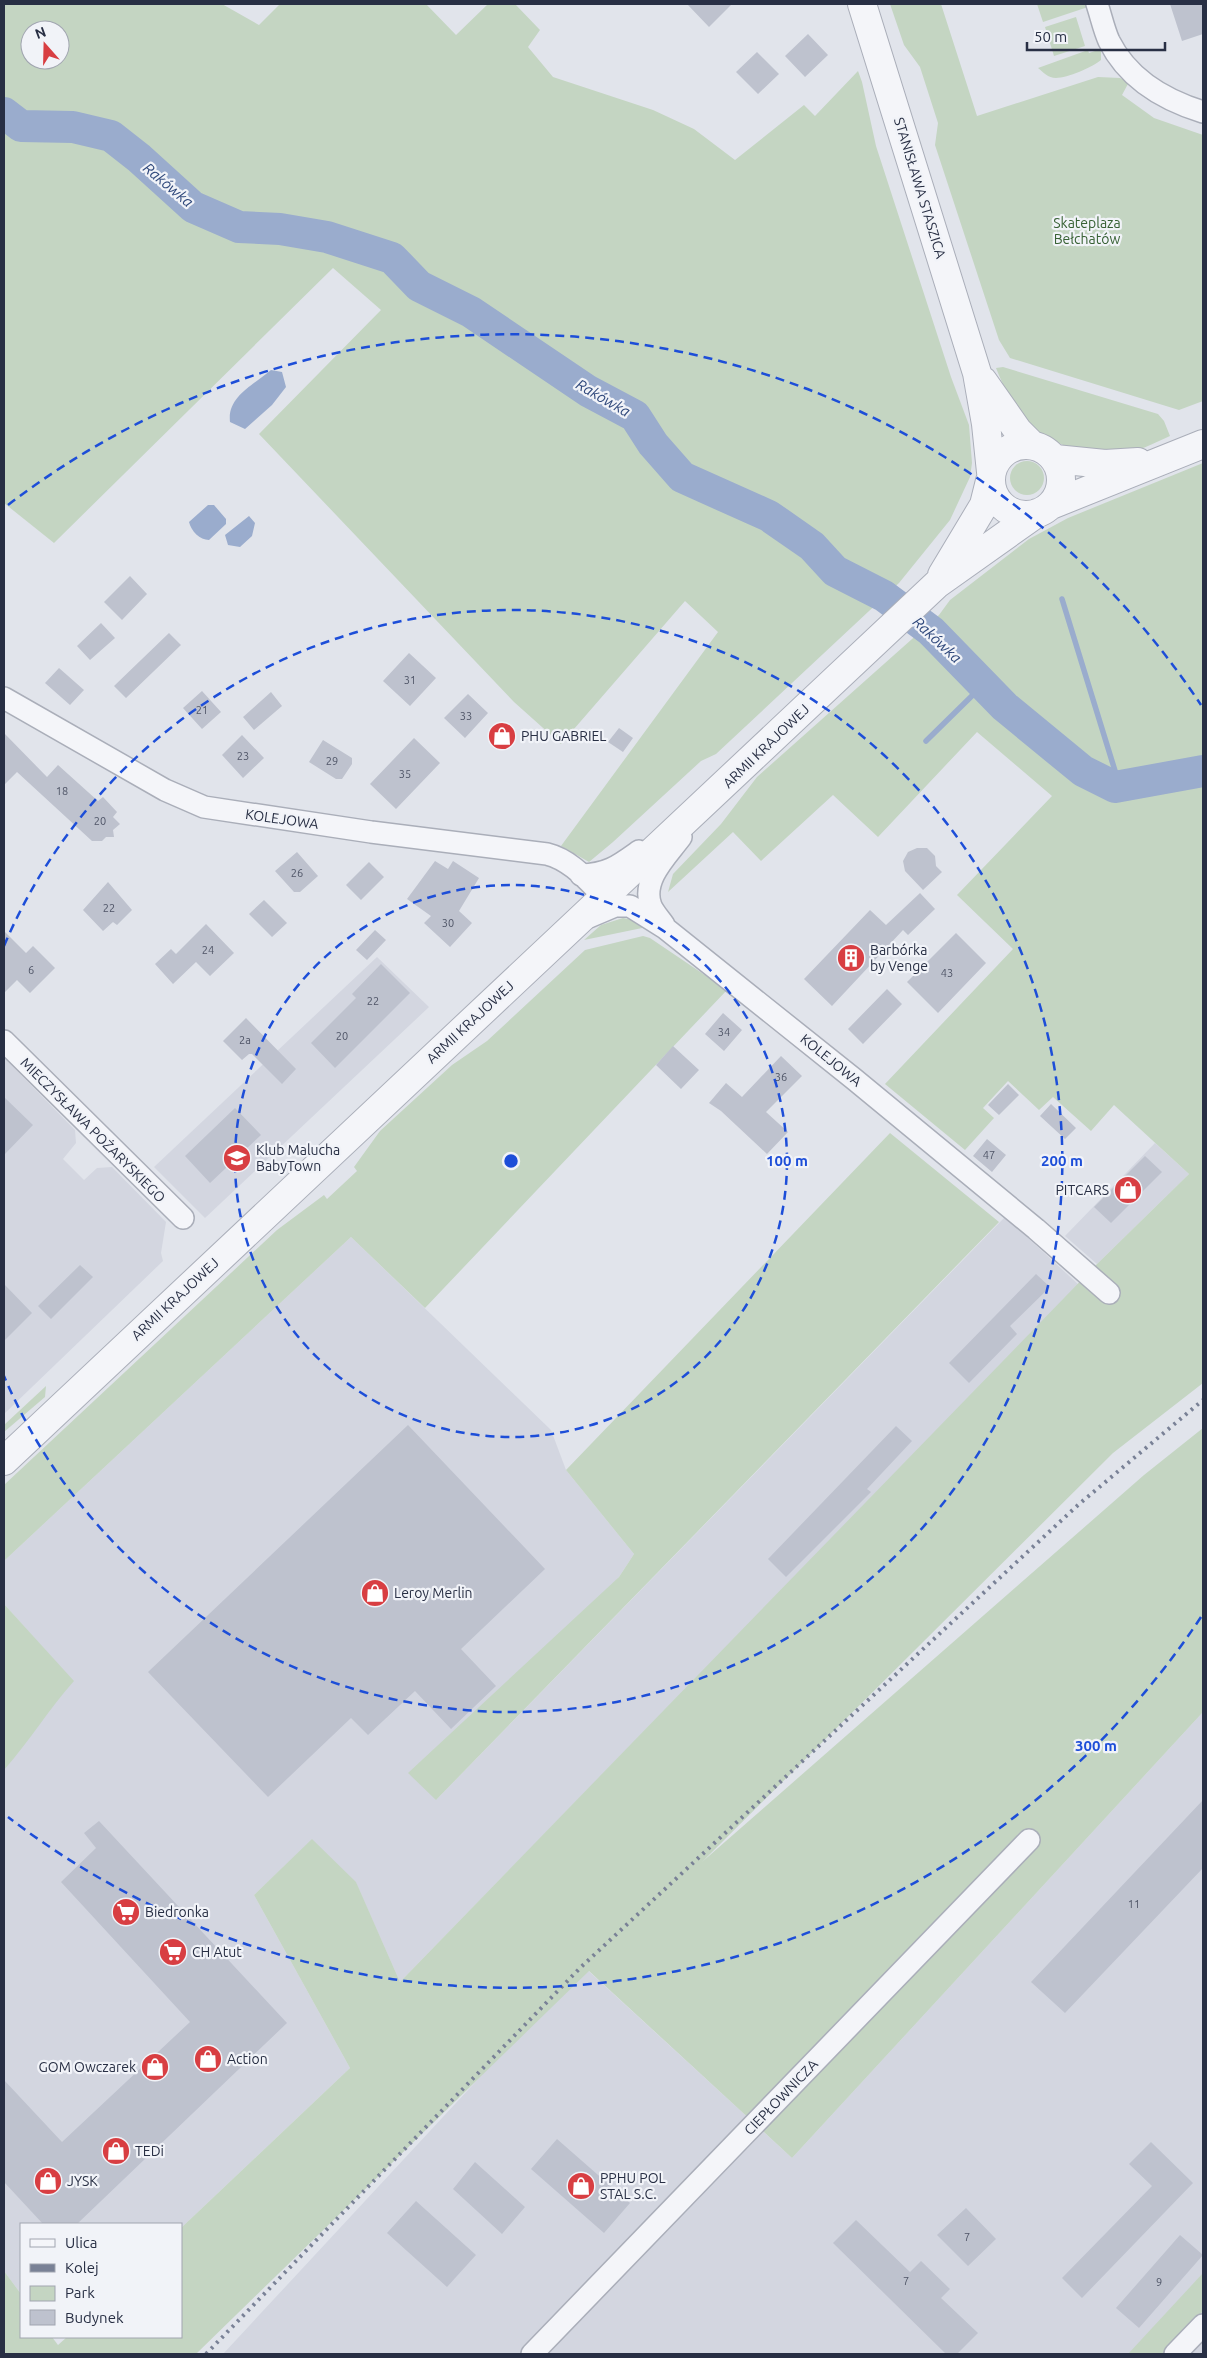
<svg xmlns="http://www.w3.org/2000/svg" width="1207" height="2358" font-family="Ubuntu,sans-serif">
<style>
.built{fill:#d3d6e0}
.green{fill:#c4d5c2;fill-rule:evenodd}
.water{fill:#9aaccd}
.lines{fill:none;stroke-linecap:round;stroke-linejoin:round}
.stream{stroke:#9aaccd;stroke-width:5.5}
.river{stroke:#9aaccd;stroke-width:32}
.building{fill:#bec2ce}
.minor-casing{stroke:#aaaeb9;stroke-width:24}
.tertiary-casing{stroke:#aaaeb9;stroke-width:30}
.minor{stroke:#f4f5f9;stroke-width:21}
.tertiary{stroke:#f4f5f9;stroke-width:28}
.rail{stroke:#798196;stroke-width:4;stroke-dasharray:2.5 5;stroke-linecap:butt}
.ring{fill:none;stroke:#1d4ed8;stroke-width:2.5;stroke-dasharray:9 6}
.labels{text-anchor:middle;stroke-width:4.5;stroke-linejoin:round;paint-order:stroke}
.number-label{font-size:11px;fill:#4e5466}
.street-label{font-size:14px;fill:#282f44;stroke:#f1f3f8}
.park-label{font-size:14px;fill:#376134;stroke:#f1f3f8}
.poi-label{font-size:14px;fill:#282f44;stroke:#f1f3f8;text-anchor:start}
.water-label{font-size:15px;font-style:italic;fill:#2f487b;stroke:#f1f3f8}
.centre{fill:#1d4ed8;stroke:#f1f3f8;stroke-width:2.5}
.ring-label{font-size:15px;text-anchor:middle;font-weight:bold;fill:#1d4ed8;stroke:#f1f3f8;stroke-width:4.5;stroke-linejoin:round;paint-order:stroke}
</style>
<rect width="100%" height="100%" fill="#e1e4eb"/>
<path class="built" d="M377 957 429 1007 205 1218 154 1167Z
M4 1058 75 1130 76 1143 63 1159 84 1180 97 1168 112 1167 166 1222 161 1253 163 1261 4 1414Z
M1155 1143 1189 1174 1097 1264 1065 1236Z
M1005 1217 1079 1285 400 1982 356 1883 312 1840 254 1895 350 2068 181 2228V2224H21V2294L4 2271V1740L73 1681 4 1604V1561L351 1237 551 1430 566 1470 634 1554 619 1577 436 1800Z
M1203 1712V2354H223L583 1966 792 2158Z"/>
<path class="green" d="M4 4H222L259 25 280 4H426L456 35 488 4H515L540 30 528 47 553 77 653 110 694 129 735 160 804 105 815 116 858 71 862 82 876 146 951 377 969 425 972 463 970 477 950 520 899 583 716 754 701 761 613 842 589 862 561 846 718 632 685 601 561 744 514 702 259 434 381 310 333 268 54 543 4 503ZM30 30H60V60H30Z
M890 4H941L977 116 1098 77 1120 78 1129 82 1122 95 1154 118 1203 135V401L1179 410 1010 358 999 340 935 145 938 123 920 67 904 45Z
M1037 4H1087L1088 7 1043 22Z
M1076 17 1085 46 1054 56 1045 27Z
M1101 49V60C1093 67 1067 78 1056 78 1048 78 1043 72 1038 68L1088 50 1089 53Z
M1003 367 1158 414 1164 421 1170 436C1154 443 1138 452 1120 454 1112 455 1102 453 1093 452 1039 445 1015 416 996 368Z
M1010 478a17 17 0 1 1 34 0a17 17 0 1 1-34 0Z
M1203 463V1383L1113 1453 702 1862 1144 1475 1203 1428V1712L792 2158 589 1971 196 2354H4V2271L21 2294V2337H52L58 2345 67 2337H181V2228L350 2068 254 1895 312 1839 356 1882 400 1982 1097 1264 1189 1174 1114 1105 1091 1131 1053 1097 1039 1110 1008 1081 983 1108 994 1118 965 1150 885 1084 1013 949 957 895 1052 796 977 732 878 837 833 795 761 861 733 832 668 892 673 874 721 824 757 777 939 615 950 600 1029 539 1068 518Z
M623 918 638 921 647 927 584 940 601 925Z
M643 936 650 938 727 990 425 1308 351 1237 4 1561V1485L277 1230 324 1195 327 1199 357 1171 354 1167 380 1131 452 1065 487 1041 585 950Z
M890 1133 999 1222 436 1800 408 1773 619 1577 634 1554 566 1470Z
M46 1386 45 1397 4 1432V1425Z
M4 1604 74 1681C48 1710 29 1742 4 1770Z
M1203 2273V2311L1163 2354H1128Z"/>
<path class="water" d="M271 370 282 372 286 387 272 405 245 429 230 422C227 396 254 385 271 370Z
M208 505H214L226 519V524L209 540C200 540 191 531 189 522Z
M249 516 255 523 252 536 240 547 228 545 225 535Z"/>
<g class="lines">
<path class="stream" d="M1062 599 1116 774 1115 787
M926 741 983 685"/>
<path class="river" d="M4 113 21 126 73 127 111 136 139 158 193 207 239 227 280 229 327 237 392 258 419 286 471 312 588 391 635 416 653 444 682 477 769 516 812 546 835 571 884 596 931 631 1005 707 1083 771 1115 787 1203 771"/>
</g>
<path class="building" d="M687 4H732L709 27Z
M1170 4H1203V34L1182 41Z
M808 34 828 55 805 77 785 56Z
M757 52 779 74 758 94 736 72Z
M130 576 147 594 122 620 104 602Z
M101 623 115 638 90 660 77 646Z
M169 633 181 645 126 698 114 686Z
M409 653 436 678 410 706 383 681Z
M59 668 84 690 70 705 45 683Z
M202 691 221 712 202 729 183 708Z
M271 692 282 706 254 730 243 717Z
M468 694 488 713 465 738 444 718Z
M619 728 633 738 623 752 608 742Z
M4 733 47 777 58 765 98 801 103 797 117 812 113 817 120 824 113 830 114 837H106L102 841H92L17 772 4 785Z
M242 735 264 758 243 778 222 755Z
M414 738 440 763 396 809 370 784Z
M323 740 352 758V764L342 779H336L309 762Z
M917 848H927L935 856 936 866 942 872 923 890 905 871 903 861 908 852Z
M297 852 318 876 300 892H294L275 871Z
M435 861 448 869 453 861 479 878 459 911 472 923 450 947 424 923 431 916 407 899Z
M369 862 384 877 361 900 346 885Z
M108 882 132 910 117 925 113 922 103 931 83 910Z
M920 893 935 909 908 935 903 930 832 1006 804 979 870 910 886 925Z
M264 900 287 923 272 937 249 914Z
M206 924 234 953 210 976 196 962 173 984 155 964 171 949 176 954Z
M375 930 386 940 367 960 356 950Z
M4 931 26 953 33 946 55 968 30 993 17 980 4 993Z
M956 933 986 963 938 1013 907 982Z
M381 964 410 993 335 1068 311 1043 356 998 352 994Z
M887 989 902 1004 863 1044 848 1029Z
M723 1013 742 1030 724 1051 705 1034Z
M246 1018 296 1069 282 1084 252 1054H249L242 1060 223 1041Z
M673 1046 699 1070 681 1089 656 1065Z
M781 1056 802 1076 766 1112 788 1132 767 1154 721 1111 709 1103 726 1083 742 1097Z
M1008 1084 1019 1095 999 1115 988 1105Z
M4 1097 33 1125 4 1155Z
M1051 1104 1076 1128 1065 1139 1040 1116Z
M235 1108 261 1135 210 1183 185 1156Z
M987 1139 1006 1155 992 1172 973 1156Z
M1145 1156 1162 1172 1111 1223 1094 1207Z
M80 1265 93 1277 51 1319 38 1306Z
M1036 1274 1050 1287 1010 1326 1017 1334 969 1383 949 1363Z
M4 1284 32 1313 4 1341Z
M408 1425 545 1569 461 1649 496 1686 451 1729 415 1691 368 1735 351 1718 268 1797 148 1672Z
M896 1426 912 1441 867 1489 871 1492 786 1577 768 1559Z
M1203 1800V1868L1065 2013 1031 1982Z
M99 1821 287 2023 77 2224H43L4 2182V2080L62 2142 190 2022 61 1882 96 1848 84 1833Z
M557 2139 630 2203 604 2233 531 2169Z
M1151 2142 1193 2183 1082 2298 1062 2278 1152 2186 1129 2164Z
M475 2162 525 2207 502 2234 453 2189Z
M416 2201 476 2255 447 2287 387 2233Z
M966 2208 996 2239 968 2266 937 2235Z
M856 2220 910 2272 921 2261 950 2289 941 2298 978 2333 957 2354H946L833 2243Z
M1180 2235 1203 2255 1139 2328 1116 2308Z"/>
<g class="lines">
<defs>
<path id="minor" d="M1097 4C1101 16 1104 30 1109 41 1128 79 1164 100 1203 112
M4 698 165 790 204 807 371 832 547 854C571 860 587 880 604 897
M581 875C608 874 618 866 639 851
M589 917 615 906H630L665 928 854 1079 1036 1229 1109 1293
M664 925C660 919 654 913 651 906 641 880 667 856 681 837
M4 1041 183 1218
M532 2354 1029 1840
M1175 2354 1203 2325"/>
<path id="tertiary" d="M862 4 977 373 986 424 991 472
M983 381 1018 431 1032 445
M991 480a35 35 0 1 1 70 0a35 35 0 1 1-70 0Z
M1055 459 1105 464 1138 462
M1051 505 1203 444
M942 575 984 505 990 481
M4 1461 937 584 1037 513"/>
</defs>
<use href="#minor" class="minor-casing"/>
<use href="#tertiary" class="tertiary-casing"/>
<use href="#minor" class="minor"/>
<use href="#tertiary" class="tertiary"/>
<path class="rail" d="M206 2354 580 1968 1078 1505 1203 1400"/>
</g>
<g class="ring">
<circle cx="511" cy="1161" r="276"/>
<path d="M4 946A551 551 0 1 1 4 1376"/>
<path d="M1201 1617A827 827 0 0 1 8 1817M8 505A827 827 0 0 1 1201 705"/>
</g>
<defs>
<symbol id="shop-disc" viewBox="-11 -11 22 22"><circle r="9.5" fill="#d83e42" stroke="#f1f3f8"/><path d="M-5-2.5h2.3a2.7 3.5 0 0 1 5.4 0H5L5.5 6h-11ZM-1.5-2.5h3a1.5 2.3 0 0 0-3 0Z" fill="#fff"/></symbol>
<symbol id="building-disc" viewBox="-11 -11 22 22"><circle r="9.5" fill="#d83e42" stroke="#f1f3f8"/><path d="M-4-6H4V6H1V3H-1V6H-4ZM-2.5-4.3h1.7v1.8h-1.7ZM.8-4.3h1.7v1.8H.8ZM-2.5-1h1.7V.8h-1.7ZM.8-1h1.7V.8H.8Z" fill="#fff"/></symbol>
<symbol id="school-disc" viewBox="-11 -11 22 22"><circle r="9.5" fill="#d83e42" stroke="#f1f3f8"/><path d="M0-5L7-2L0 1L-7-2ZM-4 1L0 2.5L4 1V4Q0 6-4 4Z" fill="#fff"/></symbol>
<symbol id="supermarket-disc" viewBox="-11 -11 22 22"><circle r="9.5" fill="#d83e42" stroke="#f1f3f8"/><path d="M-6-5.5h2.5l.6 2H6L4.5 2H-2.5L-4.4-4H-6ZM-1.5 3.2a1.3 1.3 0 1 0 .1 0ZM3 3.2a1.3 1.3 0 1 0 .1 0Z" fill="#fff"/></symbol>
</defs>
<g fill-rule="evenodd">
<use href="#shop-disc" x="486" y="720" width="32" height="32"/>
<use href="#building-disc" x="835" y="942" width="32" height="32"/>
<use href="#school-disc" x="221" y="1142" width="32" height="32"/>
<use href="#shop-disc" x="1112" y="1174" width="32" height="32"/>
<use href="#shop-disc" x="359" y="1577" width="32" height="32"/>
<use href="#supermarket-disc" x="110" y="1896" width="32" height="32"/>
<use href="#supermarket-disc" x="157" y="1936" width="32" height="32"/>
<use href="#shop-disc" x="192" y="2043" width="32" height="32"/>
<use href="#shop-disc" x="139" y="2051" width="32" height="32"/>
<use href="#shop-disc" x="100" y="2135" width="32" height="32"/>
<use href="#shop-disc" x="32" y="2165" width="32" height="32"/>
<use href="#shop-disc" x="565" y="2170" width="32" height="32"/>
</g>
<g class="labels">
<g class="number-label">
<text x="410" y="684">31</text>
<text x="202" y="714">21</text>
<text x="466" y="720">33</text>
<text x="243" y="760">23</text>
<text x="332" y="765">29</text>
<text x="405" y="778">35</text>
<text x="62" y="795">18</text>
<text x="100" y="825">20</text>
<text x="297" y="877">26</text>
<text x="109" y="912">22</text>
<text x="448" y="927">30</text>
<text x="208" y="954">24</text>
<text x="31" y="974">6</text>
<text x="947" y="977">43</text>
<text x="373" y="1005">22</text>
<text x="724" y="1036">34</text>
<text x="342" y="1040">20</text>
<text x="245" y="1044">2a</text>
<text x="781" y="1081">36</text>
<text x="989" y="1159">47</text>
<text x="1134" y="1908">11</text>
<text x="967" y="2241">7</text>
<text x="906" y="2285">7</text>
<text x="1159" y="2286">9</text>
</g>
<g class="street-label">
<text transform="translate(920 188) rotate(73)" y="5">STANISŁAWA STASZICA</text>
<text transform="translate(766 746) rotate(-44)" y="5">ARMII KRAJOWEJ</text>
<text transform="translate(282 819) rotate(8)" y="5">KOLEJOWA</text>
<text transform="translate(470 1022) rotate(-43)" y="5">ARMII KRAJOWEJ</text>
<text transform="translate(831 1060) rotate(39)" y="5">KOLEJOWA</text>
<text transform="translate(93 1130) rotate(45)" y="5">MIECZYSŁAWA POŻARYSKIEGO</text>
<text transform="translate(175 1299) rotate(-43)" y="5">ARMII KRAJOWEJ</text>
<text transform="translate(781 2097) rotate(-46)" y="5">CIEPŁOWNICZA</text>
</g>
<g class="park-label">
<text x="1087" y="228">Skateplaza<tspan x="1087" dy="16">Bełchatów</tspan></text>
</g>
<g class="poi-label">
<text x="521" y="741">PHU GABRIEL</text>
<text x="870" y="955">Barbórka<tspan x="870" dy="16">by Venge</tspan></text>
<text x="256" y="1155">Klub Malucha<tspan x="256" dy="16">BabyTown</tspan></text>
<text x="1109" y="1195" text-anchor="end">PITCARS</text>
<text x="394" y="1598">Leroy Merlin</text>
<text x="145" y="1917">Biedronka</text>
<text x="192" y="1957">CH Atut</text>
<text x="227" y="2064">Action</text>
<text x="136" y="2072" text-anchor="end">GOM Owczarek</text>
<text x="135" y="2156">TEDi</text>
<text x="600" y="2183">PPHU POL<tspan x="600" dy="16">STAL S.C.</tspan></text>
<text x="67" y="2186">JYSK</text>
</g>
<g class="water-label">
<text transform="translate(168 185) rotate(40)" y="5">Rakówka</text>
<text transform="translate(603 398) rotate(30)" y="5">Rakówka</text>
<text transform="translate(937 640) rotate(43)" y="5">Rakówka</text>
</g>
</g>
<circle cx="511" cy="1161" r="8" class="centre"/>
<g class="ring-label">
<text x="787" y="1166">100 m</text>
<text x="1062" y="1166">200 m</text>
<text x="1096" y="1751">300 m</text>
</g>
<rect width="1207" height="2358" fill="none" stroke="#282f44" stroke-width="10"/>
<rect x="20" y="2223" width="162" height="115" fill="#f1f3f8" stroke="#a1a5b0"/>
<rect x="30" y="2239" width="25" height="8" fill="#f4f5f9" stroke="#a1a5b0"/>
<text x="65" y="2248" font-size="15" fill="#282f44">Ulica</text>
<rect x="30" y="2264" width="25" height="8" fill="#798196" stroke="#a1a5b0"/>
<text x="65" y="2273" font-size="15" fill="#282f44">Kolej</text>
<rect x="30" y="2286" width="25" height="15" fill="#c4d5c2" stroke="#a1a5b0"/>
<text x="65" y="2298" font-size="15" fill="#282f44">Park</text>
<rect x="30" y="2310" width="25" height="15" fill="#bec2ce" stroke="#a1a5b0"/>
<text x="65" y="2323" font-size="15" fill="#282f44">Budynek</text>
<g transform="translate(45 45) rotate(340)"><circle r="24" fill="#f1f3f8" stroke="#a1a5b0"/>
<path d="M0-4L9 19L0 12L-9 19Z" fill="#d83e42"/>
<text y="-8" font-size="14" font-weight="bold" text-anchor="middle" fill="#282f44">N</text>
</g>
<path d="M1027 42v8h138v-8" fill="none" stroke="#282f44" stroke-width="2.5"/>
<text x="1034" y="42" font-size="15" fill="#282f44" stroke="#f1f3f8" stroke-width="4" paint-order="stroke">50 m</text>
</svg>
